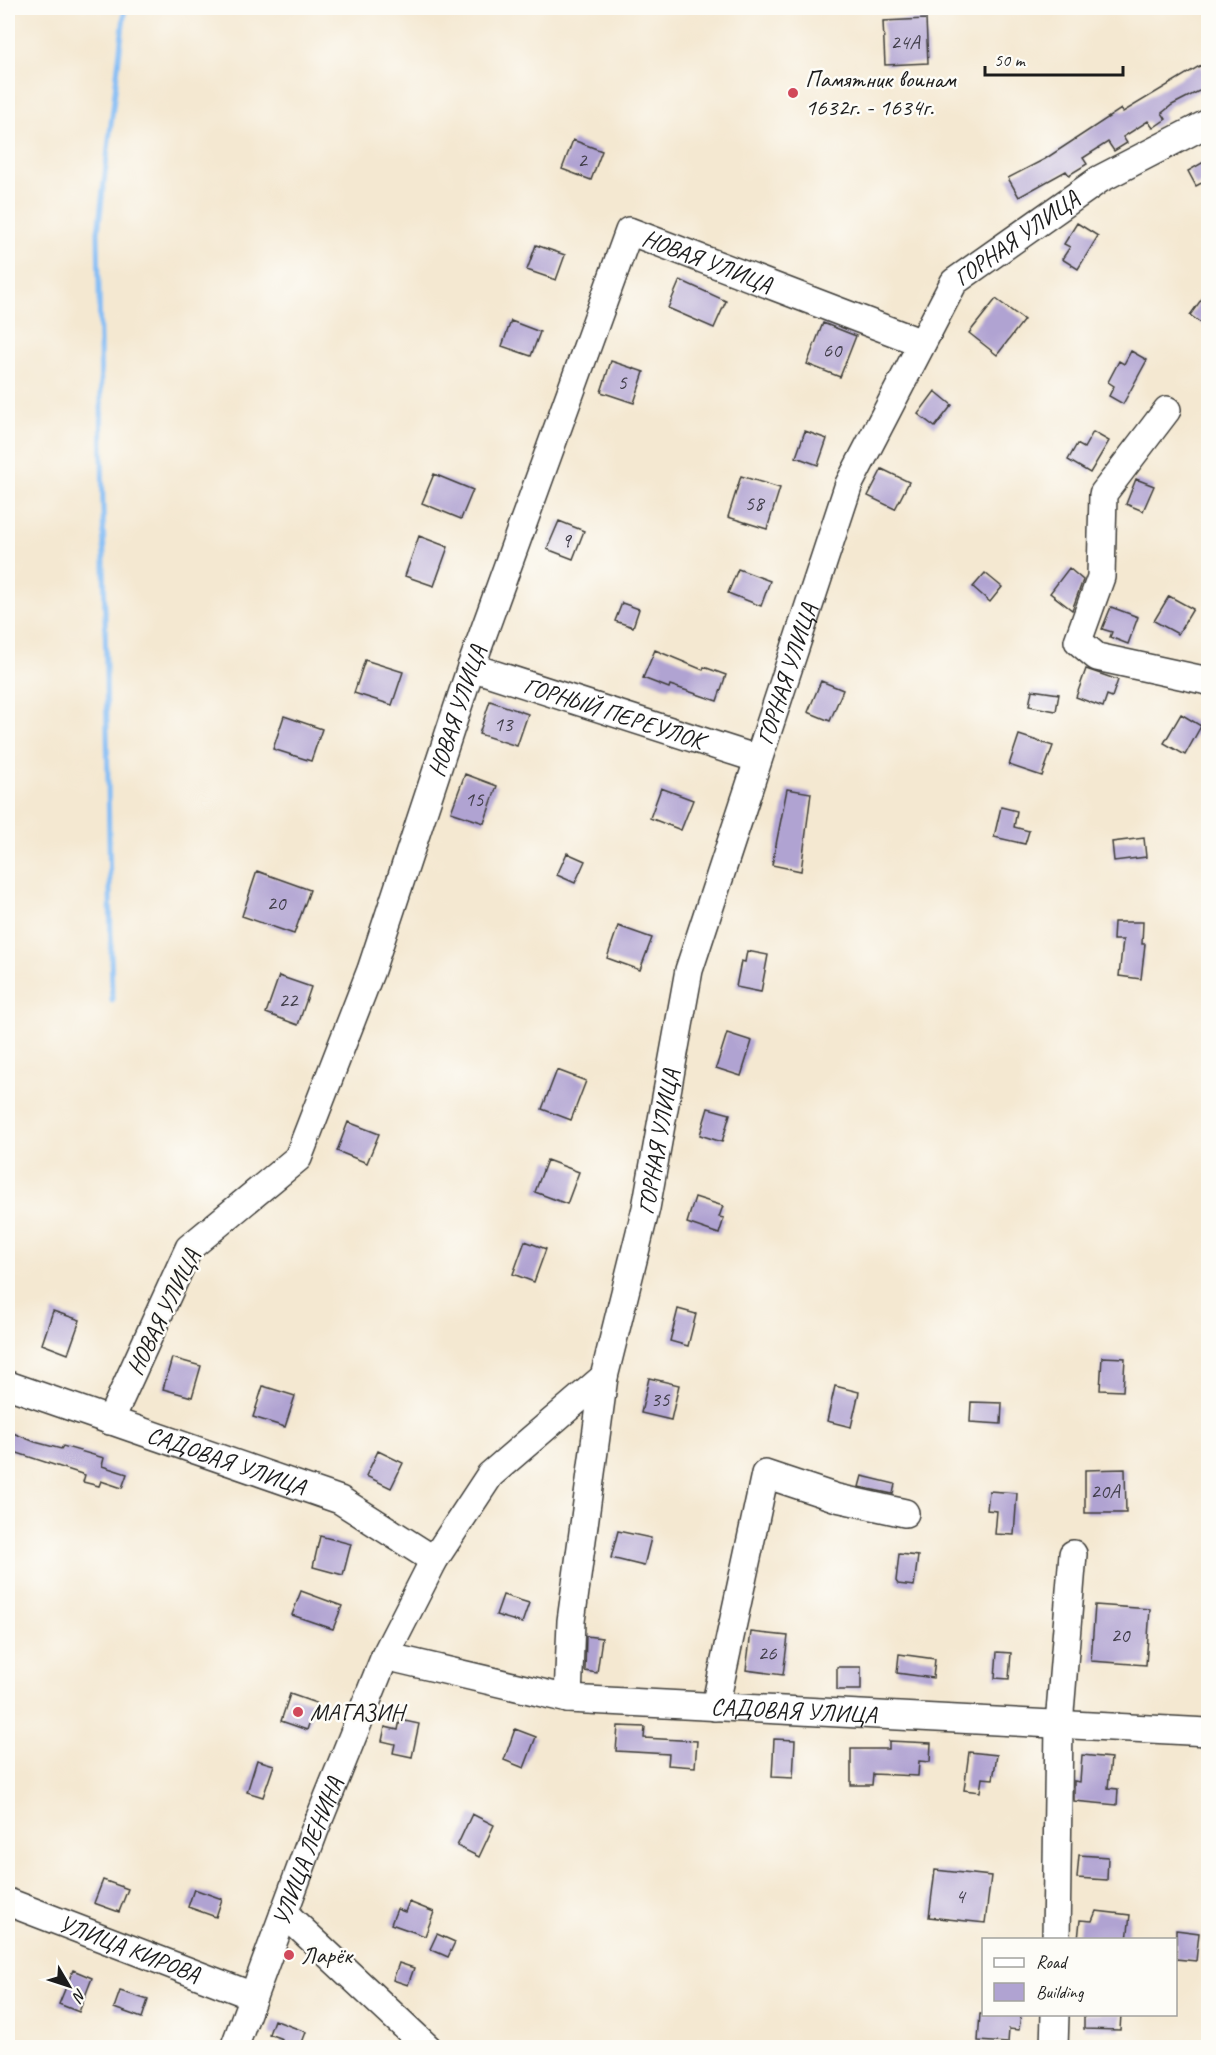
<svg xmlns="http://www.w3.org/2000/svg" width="1216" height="2055" font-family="Caveat,sans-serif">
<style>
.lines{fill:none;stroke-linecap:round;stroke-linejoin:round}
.stream{stroke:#84bdf5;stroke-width:5}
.building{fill:#b0a3d2}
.minor-casing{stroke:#3c3b37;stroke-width:30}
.minor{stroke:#fff;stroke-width:27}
.poi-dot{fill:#d1495b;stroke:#fdfcf7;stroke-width:2}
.labels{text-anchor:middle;stroke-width:5;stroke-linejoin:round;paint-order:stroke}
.number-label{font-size:21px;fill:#413e4a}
.poi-label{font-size:24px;fill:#1c1c1c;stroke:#fdfcf7;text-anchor:start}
.street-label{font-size:24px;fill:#1c1c1c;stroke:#fdfcf7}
</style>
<rect width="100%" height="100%" fill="#fdfcf7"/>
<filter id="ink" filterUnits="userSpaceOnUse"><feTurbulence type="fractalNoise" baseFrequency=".0167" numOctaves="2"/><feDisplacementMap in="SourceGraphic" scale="12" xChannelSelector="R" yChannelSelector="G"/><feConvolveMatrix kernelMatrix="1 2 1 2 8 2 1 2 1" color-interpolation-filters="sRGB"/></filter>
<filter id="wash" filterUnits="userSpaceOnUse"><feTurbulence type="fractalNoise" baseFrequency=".008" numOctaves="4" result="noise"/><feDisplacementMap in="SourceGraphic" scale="24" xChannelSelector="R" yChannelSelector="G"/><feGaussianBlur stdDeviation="1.35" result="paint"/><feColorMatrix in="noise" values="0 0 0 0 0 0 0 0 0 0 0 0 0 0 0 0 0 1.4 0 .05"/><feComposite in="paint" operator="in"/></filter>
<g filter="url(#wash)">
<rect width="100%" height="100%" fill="#f4e8d1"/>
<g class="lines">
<path class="stream" d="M112 1001 98 232 125 8"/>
</g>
<g id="blocks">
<path class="building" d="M926 19 928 63 885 65 883 21Z
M1201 65 1209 86 1172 105 1162 113 1166 119 1153 128 1148 121 1123 137 1127 143 1114 151 1108 142 1083 158 1087 164 1069 175 1066 171 1019 197 1008 178 1045 159 1121 109 1123 112Z
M573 140 602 151 591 180 562 169Z
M1209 159V179L1196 186 1188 171Z
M1077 223 1098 236 1078 269 1062 259 1070 247 1064 244Z
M536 245 565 255 556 280 527 270Z
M680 280 726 301 714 328 668 308Z
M1209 289V329L1190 315Z
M996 299 1024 320 997 355 969 333Z
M511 321 540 332 531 356 502 346Z
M823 323 856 336 840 377 807 364Z
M1131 351 1147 360 1123 404 1109 396 1114 386 1108 382 1119 361 1124 364Z
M611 361 644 372 634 403 601 392Z
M935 391 952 405 935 427 918 414Z
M805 431 827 439 818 465 796 457Z
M1093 432 1109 441 1090 473 1068 460 1077 444 1084 448Z
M882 469 909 482 895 509 868 496Z
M434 474 473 490 461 519 422 503Z
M741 476 780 488 767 529 728 517Z
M1136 479 1154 486 1143 511 1126 504Z
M559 521 584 531 573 559 547 549Z
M419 536 448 547 434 586 405 576Z
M1069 568 1083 580 1072 610 1050 593Z
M738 569 770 581 761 606 728 593Z
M985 573 1002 587 990 602 973 587Z
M1169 596 1193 609 1178 634 1154 621Z
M622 603 639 609 633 627 615 621Z
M1111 607 1138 617 1128 644 1110 637 1112 632 1102 629Z
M655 650 703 670 704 667 726 675 717 701 670 685 669 688 643 678Z
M365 660 403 672 392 705 354 693Z
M1086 669 1118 680 1112 697 1107 695 1103 707 1076 697Z
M821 681 843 690 830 721 808 712Z
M1032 690 1059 694 1056 711 1029 706Z
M490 701 528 714 517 746 479 734Z
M1181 714 1201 726 1185 755 1164 743Z
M284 716 322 729 311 761 273 749Z
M1019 735 1053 746 1042 776 1009 765Z
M465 774 497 786 484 823 451 812Z
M661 788 693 800 681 830 650 818Z
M787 789 811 793 801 871 772 865Z
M1001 807 1017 811 1014 827 1029 831 1025 844 994 837Z
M1144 838 1146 857 1114 861 1112 842Z
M567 853 585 861 575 883 557 875Z
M257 871 310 890 294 934 242 916Z
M1114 922H1143L1142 944H1145L1141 979 1119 976 1123 940H1113Z
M618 926 652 938 640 970 607 958Z
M747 951 768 955 761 992 736 987 741 961 745 962Z
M279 976 311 987 298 1025 266 1013Z
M727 1033 752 1041 741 1076 716 1068Z
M557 1070 586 1081 571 1120 542 1109Z
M708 1108 730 1114 722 1142 700 1135Z
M348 1122 379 1134 367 1163 337 1151Z
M547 1160 579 1172 567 1204 535 1192Z
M695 1197 723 1206 719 1217 724 1218 719 1234 687 1223Z
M525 1241 546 1249 534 1282 513 1274Z
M678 1309 696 1314 688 1346 670 1341Z
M53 1311 80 1320 68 1354 42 1344Z
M1102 1357 1125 1358 1123 1391 1100 1390Z
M172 1358 201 1366 192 1397 163 1389Z
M649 1378 679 1385 671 1420 641 1413Z
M263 1386 295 1396 285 1427 253 1417Z
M835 1386 859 1392 851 1427 827 1421Z
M971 1402 1002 1403 1001 1424 970 1422Z
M8 1431 35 1442 61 1449 63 1446 104 1458 102 1466 127 1474 122 1488 101 1481 99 1486 83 1482 85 1475 8 1450Z
M378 1451 403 1463 391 1488 366 1476Z
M1125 1469 1126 1513H1085V1470Z
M862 1476 895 1484 893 1494 859 1487Z
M989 1491 1017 1493 1014 1535 995 1534 997 1511 987 1510Z
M618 1531 651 1538 644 1566 611 1558Z
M320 1536 351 1544 343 1575 313 1567Z
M899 1554 918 1556 914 1586 898 1584 896 1581Z
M301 1591 342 1606 333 1629 292 1615Z
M503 1595 529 1603 522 1623 496 1615Z
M1095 1605 1150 1609 1146 1665 1091 1661Z
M751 1632 788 1636 783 1675 746 1670Z
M586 1636 602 1638 597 1673 585 1671Z
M997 1652 1011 1653 1009 1679 995 1678Z
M899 1654 935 1659 933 1678 897 1673Z
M837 1667H861V1690H837Z
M290 1694 316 1703 307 1730 281 1721Z
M400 1720 419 1724 412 1757 393 1753 395 1744 382 1741 385 1727 398 1730Z
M618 1726 645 1727 644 1738 697 1741 695 1767 668 1765 669 1754 616 1751Z
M515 1729 536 1737 524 1768 504 1760Z
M774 1739 795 1740 793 1778 772 1777Z
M889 1741 931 1743 930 1762 919 1761 918 1776 873 1774 872 1785H851V1749H889Z
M969 1752 997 1755 993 1779 982 1778 980 1792 964 1790Z
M1082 1755 1111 1758 1108 1788 1118 1789 1117 1805 1074 1801V1781L1080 1782Z
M257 1760 274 1765 263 1797 247 1792Z
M472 1814 494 1825 479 1857 457 1846Z
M1079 1855 1108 1857 1107 1880 1077 1878Z
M935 1870 991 1876 985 1923 929 1917Z
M103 1880 128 1889 119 1912 94 1903Z
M194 1889 222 1899 216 1917 188 1907Z
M409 1902 434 1912 425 1936 391 1924 397 1909 405 1912Z
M1096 1911 1130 1915 1127 1940H1078L1080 1920 1092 1921Z
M1176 1930 1199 1933 1196 1961 1176 1959Z
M437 1934 455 1942 448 1957 430 1949Z
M399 1963 414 1968 408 1985 393 1980Z
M73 1970 92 1978 79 2012 59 2004Z
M120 1991 148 2000 142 2018 114 2008Z
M980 2014H1021L1019 2030 1009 2029 1008 2043 978 2041Z
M1084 2014H1121L1120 2030 1084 2029Z
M274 2020 306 2032 300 2048H279L282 2039 269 2034Z"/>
</g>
</g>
<g filter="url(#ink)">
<use href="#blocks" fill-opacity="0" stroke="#3c3b37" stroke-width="1.5"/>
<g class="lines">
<defs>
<g id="minor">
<path d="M1167 410 1103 494 1101 577 1078 641 1097 657 1208 681"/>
<path id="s1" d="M471 667 758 759"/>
<path id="s2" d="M8 1385 340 1500 434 1560"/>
<path id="s3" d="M110 1421 189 1248 298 1158 371 970 471 667 629 231 922 343"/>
<path id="s4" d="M385 1656 568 1699 1208 1732"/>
<path id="s5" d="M568 1699 571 1621 604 1377 646 1208 689 970 849 484 954 282 1100 179 1208 123"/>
<path d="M715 1707 765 1474 837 1498 905 1513"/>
<path id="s6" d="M8 1902 253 1996"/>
<path d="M284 1913 428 2048"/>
<path d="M1056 1940 1059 1724 1073 1554"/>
<path id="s7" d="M234 2048 314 1832 385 1656 434 1560 490 1475 604 1377"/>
<path d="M1054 2048 1055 2014"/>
</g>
</defs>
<use href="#minor" class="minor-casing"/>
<use href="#minor" class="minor"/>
</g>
</g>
<g class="poi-dot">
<circle cx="793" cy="93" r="6"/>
<circle cx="298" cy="1712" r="6"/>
<circle cx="289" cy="1955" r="6"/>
</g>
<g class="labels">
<g class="number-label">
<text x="905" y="49">24А</text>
<text x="582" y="167">2</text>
<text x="832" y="357">60</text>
<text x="622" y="389">5</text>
<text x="754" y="510">58</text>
<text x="566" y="547">9</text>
<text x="503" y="731">13</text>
<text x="474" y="806">15</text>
<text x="276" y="910">20</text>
<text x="288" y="1007">22</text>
<text x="660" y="1406">35</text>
<text x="1105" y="1498">20А</text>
<text x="1120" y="1642">20</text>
<text x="767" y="1660">26</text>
<text x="960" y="1903">4</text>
</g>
<g class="poi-label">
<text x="805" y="87">Памятник воинам<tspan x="805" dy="28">1632г. - 1634г.</tspan></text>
<text x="310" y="1720">МАГАЗИН</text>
<text x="301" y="1963">Ларёк</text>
</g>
<g class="street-label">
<text dy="8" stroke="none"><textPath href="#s5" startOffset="1556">ГОРНАЯ УЛИЦА</textPath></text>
<text dy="8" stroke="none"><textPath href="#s3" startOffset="1400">НОВАЯ УЛИЦА</textPath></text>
<text dy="8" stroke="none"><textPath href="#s5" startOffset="1052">ГОРНАЯ УЛИЦА</textPath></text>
<text dy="8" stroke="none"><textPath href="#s3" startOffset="806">НОВАЯ УЛИЦА</textPath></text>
<text dy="8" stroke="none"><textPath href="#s1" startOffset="150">ГОРНЫЙ ПЕРЕУЛОК</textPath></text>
<text dy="8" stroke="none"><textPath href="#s5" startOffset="566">ГОРНАЯ УЛИЦА</textPath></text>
<text transform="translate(163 1312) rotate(-64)" y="8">НОВАЯ УЛИЦА</text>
<text dy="8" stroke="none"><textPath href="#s2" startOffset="231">САДОВАЯ УЛИЦА</textPath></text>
<text dy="8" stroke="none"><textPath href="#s4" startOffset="414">САДОВАЯ УЛИЦА</textPath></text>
<text dy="8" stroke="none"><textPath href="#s7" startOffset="210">УЛИЦА ЛЕНИНА</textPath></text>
<text dy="8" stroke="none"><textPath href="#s6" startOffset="130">УЛИЦА КИРОВА</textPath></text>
</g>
</g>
<rect width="1216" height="2055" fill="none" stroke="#fdfcf7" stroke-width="30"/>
<rect x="982" y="1938" width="195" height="78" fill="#fdfcf7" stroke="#a3a29f" stroke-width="1.5"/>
<rect x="994" y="1958" width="30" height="9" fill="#ffffff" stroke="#a3a29f" stroke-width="1.5"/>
<text x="1036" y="1968" font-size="18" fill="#1c1c1c">Road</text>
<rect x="994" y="1983" width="30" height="18" fill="#b0a3d2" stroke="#a3a29f" stroke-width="1.5"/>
<text x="1036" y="1998" font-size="18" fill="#1c1c1c">Building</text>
<g transform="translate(69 1986) rotate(129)" stroke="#fdfcf7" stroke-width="4.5" paint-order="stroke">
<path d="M0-4.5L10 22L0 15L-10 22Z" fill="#1c1c1c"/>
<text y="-9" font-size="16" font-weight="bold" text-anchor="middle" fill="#1c1c1c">N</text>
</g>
<path d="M985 66v9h138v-9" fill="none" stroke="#1c1c1c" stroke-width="3"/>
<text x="994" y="66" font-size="18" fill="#1c1c1c" stroke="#fdfcf7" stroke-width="4.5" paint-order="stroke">50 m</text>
</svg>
